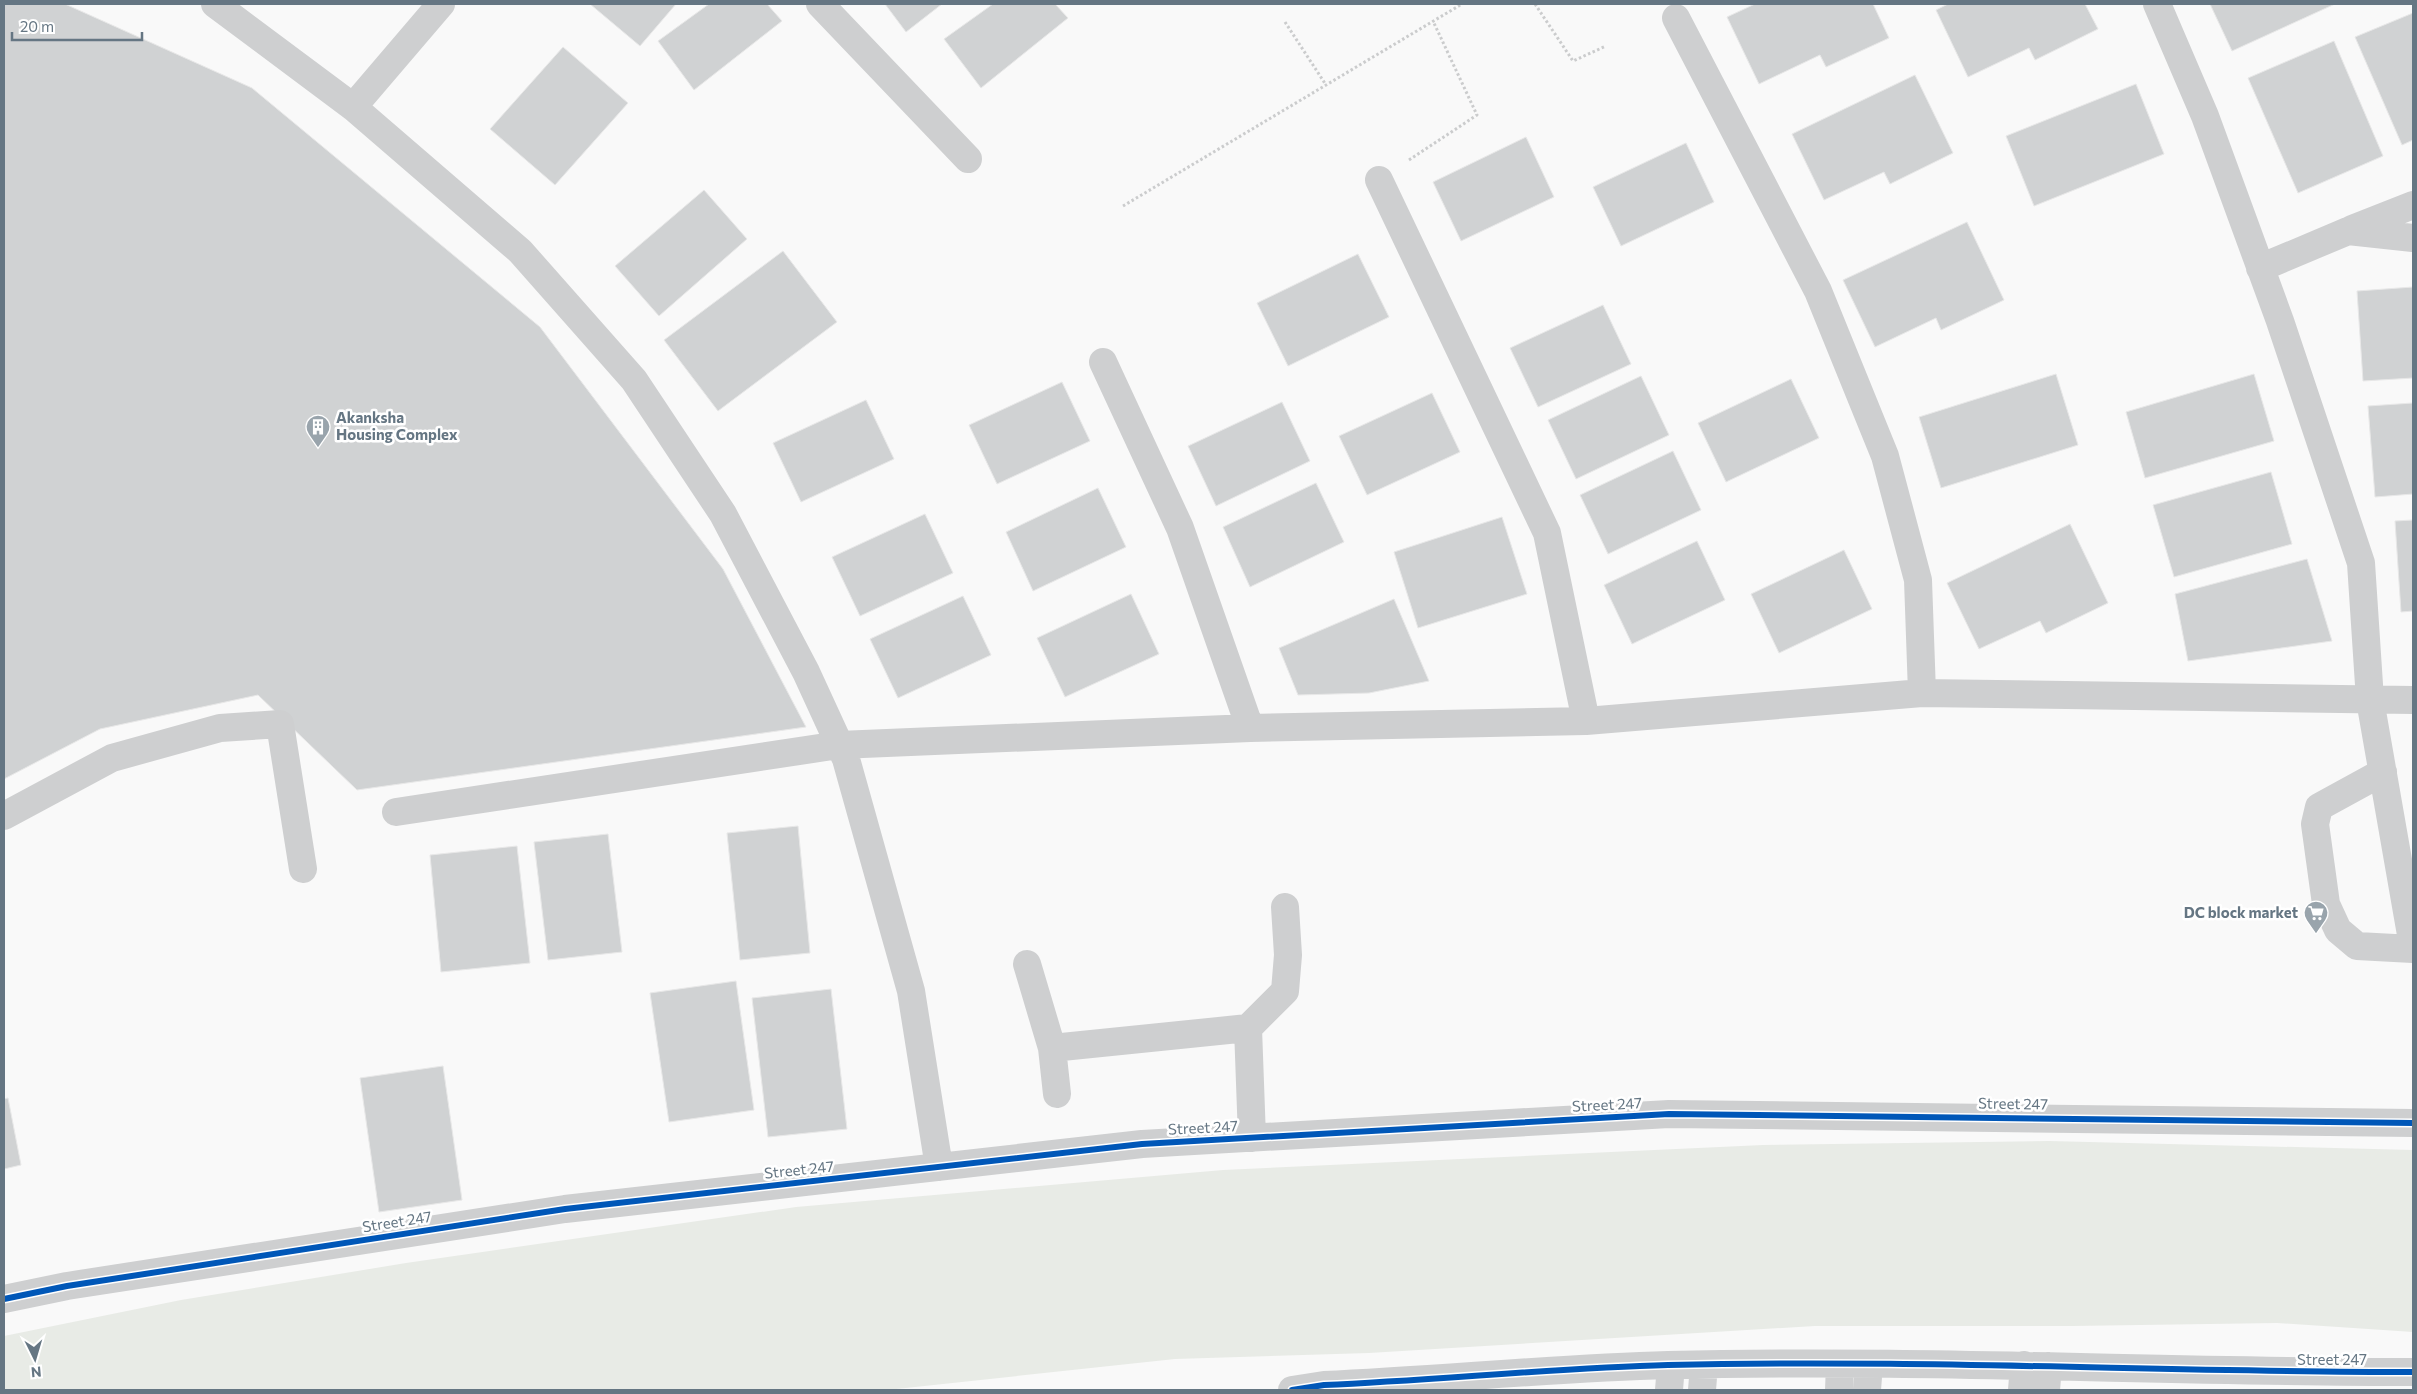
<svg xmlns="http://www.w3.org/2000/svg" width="2417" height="1394" font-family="Commissioner,sans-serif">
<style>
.green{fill:#e8ebe6}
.building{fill:#d0d2d3;stroke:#e8e8e8}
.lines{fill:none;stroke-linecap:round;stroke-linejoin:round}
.path{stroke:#cbcccd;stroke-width:3;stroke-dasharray:2.5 2.5;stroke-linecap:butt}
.minor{stroke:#cecfd0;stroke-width:28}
.cycleway-casing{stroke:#fff;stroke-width:9}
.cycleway{stroke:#0057b8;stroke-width:6}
.labels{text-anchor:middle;stroke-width:5;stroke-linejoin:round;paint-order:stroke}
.poi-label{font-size:15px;font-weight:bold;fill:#657683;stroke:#fff;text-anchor:start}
.street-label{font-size:15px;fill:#657683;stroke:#fff}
</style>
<rect width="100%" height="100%" fill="#f9f9f9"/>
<path class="green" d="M2049 1141 2413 1150V1332L2277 1323 2072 1326H1815L1369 1353 1175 1359 887 1390H4V1336L181 1300 406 1263 796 1207 1223 1170 1763 1145Z"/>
<path class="building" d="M4 4H65L252 88 540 327 723 569 806 727 357 790 258 695 100 729 4 779Z
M590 4H676L640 46Z
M709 4H767L782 21 694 90 658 41Z
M885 4H942L906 32Z
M993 4H1055L1068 18 981 88 944 39Z
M1755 4H1873L1889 38 1826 67 1820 55 1759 84 1727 17Z
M1948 4H2085L2098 29 2035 60 2029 48 1968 77 1936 10Z
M2210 4H2335L2232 51Z
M2413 13V140L2402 145 2355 37Z
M2334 41 2383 156 2298 193 2248 78Z
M563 47 628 103 555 185 490 129Z
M1915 75 1953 153 1890 184 1884 172 1824 200 1792 134Z
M2136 84 2164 154 2034 206 2006 136Z
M1526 137 1554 197 1461 241 1433 182Z
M1686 143 1714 202 1621 246 1593 187Z
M704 190 747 239 659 316 615 266Z
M1967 222 2004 300 1941 330 1936 318 1875 347 1843 280Z
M783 251 837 322 718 411 664 340Z
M1358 254 1389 317 1288 366 1257 303Z
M2413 287V378L2363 381 2357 291Z
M1603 305 1631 364 1538 407 1510 348Z
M2056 374 2078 445 1941 488 1919 417Z
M2254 374 2274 441 2145 478 2126 412Z
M1641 376 1669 435 1576 479 1548 420Z
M1791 379 1819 438 1726 482 1698 423Z
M1062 382 1090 441 997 484 969 425Z
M1432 393 1460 452 1367 495 1339 436Z
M866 400 894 459 801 502 773 443Z
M1282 402 1310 461 1216 506 1188 446Z
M2413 403V494L2375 497 2368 406Z
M1673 451 1701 510 1608 554 1580 495Z
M2271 472 2292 544 2174 577 2153 505Z
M1316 483 1344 542 1250 587 1223 527Z
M1098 488 1126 547 1033 591 1006 532Z
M925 514 953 573 860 616 832 557Z
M1502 517 1527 594 1418 628 1394 552Z
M2413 520V611L2401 612 2395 521Z
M2070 524 2108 603 2046 633 2040 621 1979 649 1947 583Z
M1697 541 1725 600 1632 644 1604 585Z
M1844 550 1872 609 1779 653 1751 594Z
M2307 559 2332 641 2188 661 2175 594Z
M1131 594 1159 654 1065 697 1037 638Z
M963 596 991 655 898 698 870 639Z
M1394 599 1429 681 1369 693 1298 695 1279 648Z
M798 826 810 953 740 960 727 833Z
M608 834 622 952 548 960 534 842Z
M517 846 530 963 441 972 430 855Z
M736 981 754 1110 669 1122 650 993Z
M831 989 847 1129 768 1137 752 998Z
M443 1066 462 1200 379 1212 360 1078Z
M8 1098 21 1165 4 1169V1099Z"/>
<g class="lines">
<path class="path" d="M1535 4 1573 61 1606 46
M1285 22 1326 85
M1409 160 1477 115 1433 21
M1123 206 1462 4"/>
<path class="minor" d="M215 4 353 107 520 251 634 380 723 514 806 672 846 759 911 991 939 1167
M820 4 968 159
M2157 4 2205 116 2280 321 2361 563 2370 700 2413 946
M1676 18 1818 291 1885 456 1918 580 1922 693
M353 107 441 4
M1379 180 1547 533 1586 721
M2352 229 2413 205
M2260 268 2348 231 2413 238
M1103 362 1180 528 1250 728
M2383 772 2319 807 2315 824 2326 904 2338 930 2357 946 2413 949
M396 812 839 745 1250 728 1586 721 1922 693 2413 700
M4 816 112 758 220 728 280 724 303 869
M1027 964 1052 1048
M1057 1094 1052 1048 1248 1028
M1252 1138 1248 1028 1285 991 1288 955 1285 907
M4 1299 67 1286 565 1209 1142 1144 1669 1114 2413 1123
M1292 1390 1324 1385C1439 1380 1554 1368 1668 1365 1917 1359 2165 1372 2413 1372
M1669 1390 1671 1365
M1702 1390 1704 1365
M1839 1390 1840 1364
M1867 1390 1869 1364
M2022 1390 2024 1365
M2046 1390 2048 1366"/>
<defs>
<path id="cycleway" d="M4 1299 67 1286 565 1209 1142 1144 1669 1114 2413 1123
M1292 1390 1324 1385C1439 1380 1554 1368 1668 1365 1917 1359 2165 1372 2413 1372"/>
</defs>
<use href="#cycleway" class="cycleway-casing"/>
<use href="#cycleway" class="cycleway"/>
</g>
<defs>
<symbol id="building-pin" viewBox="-11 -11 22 30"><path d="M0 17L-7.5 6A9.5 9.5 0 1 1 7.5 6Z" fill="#99a4ac" stroke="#fff"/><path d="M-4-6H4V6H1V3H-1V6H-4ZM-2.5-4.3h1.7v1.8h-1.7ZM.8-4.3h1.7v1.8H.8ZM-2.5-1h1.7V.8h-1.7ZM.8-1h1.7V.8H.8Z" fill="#fff"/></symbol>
<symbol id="supermarket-pin" viewBox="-11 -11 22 30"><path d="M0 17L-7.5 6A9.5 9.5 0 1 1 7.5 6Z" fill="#99a4ac" stroke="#fff"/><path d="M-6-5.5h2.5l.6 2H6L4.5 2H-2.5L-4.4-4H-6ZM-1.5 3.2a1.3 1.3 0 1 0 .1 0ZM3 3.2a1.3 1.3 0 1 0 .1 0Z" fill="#fff"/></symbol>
</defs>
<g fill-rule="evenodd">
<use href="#building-pin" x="304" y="413" width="28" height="38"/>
<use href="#supermarket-pin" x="2302" y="899" width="28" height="38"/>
</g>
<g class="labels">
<g class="poi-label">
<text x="336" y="423">Akanksha<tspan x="336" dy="17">Housing Complex</tspan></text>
<text x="2298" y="918" text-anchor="end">DC block market</text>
</g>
<g class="street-label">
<text transform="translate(2013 1104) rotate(1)" y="5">Street 247</text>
<text transform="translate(1607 1105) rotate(-3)" y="5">Street 247</text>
<text transform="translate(1203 1128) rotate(-3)" y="5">Street 247</text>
<text transform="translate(799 1170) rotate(-6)" y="5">Street 247</text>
<text transform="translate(397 1222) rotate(-9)" y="5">Street 247</text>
<text x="2332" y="1365">Street 247</text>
</g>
</g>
<rect width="2417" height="1394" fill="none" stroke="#657683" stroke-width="10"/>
<g transform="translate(35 1359) rotate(175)" stroke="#ffffff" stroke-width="4" paint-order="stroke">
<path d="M0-4L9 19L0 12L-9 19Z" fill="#657683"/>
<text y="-8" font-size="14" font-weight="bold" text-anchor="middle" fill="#657683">N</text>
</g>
<path d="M12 32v8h130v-8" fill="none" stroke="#657683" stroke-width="2.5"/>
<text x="20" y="32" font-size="15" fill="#657683" stroke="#ffffff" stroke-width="4" paint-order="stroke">20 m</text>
</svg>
